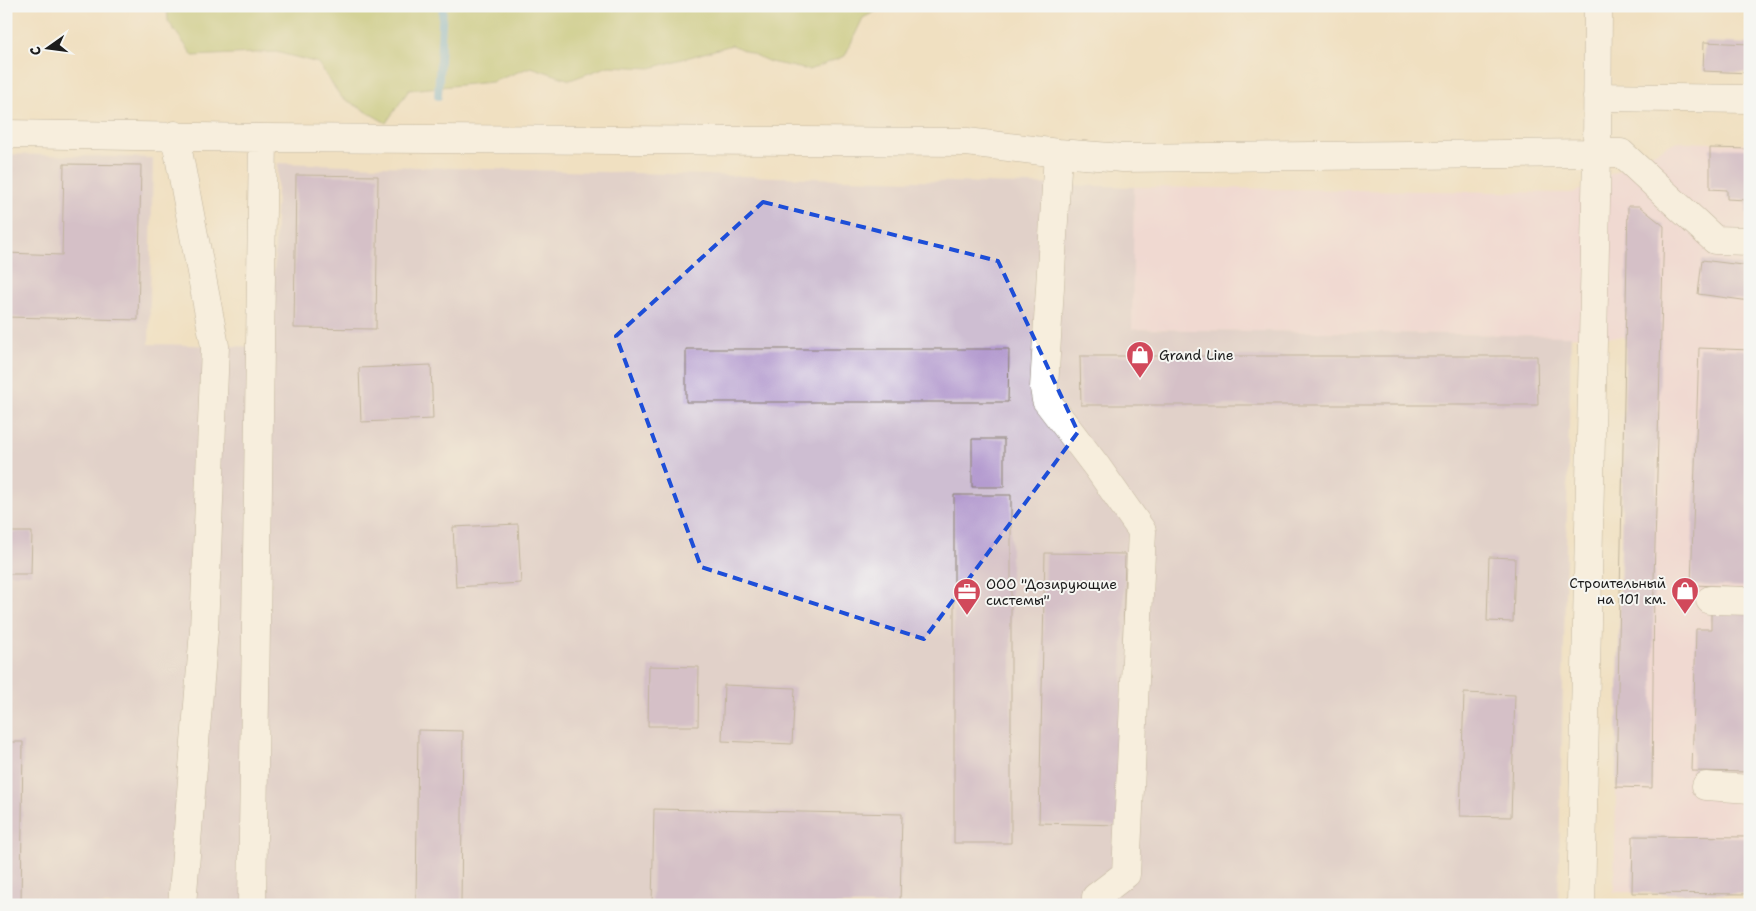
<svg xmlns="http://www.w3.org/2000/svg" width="1756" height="911" font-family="'Shantell Sans',sans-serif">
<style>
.built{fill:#f0d0e5}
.industrial{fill:#cebed2}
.green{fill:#afc063;stroke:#666e40}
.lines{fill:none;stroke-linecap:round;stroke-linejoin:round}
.stream{stroke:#5cacd6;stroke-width:8}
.building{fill:#b39acf}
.minor-casing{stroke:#867e6e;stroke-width:29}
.minor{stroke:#fff;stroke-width:28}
.marked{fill:none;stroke:#1d4ed8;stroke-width:4;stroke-dasharray:10 6;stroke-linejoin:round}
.labels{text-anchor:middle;stroke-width:4;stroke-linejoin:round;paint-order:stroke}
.poi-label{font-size:14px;fill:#1c1c1c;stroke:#f6f6f2;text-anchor:start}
</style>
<rect width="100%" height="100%" fill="#f6f6f2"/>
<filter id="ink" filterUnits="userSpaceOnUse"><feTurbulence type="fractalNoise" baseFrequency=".02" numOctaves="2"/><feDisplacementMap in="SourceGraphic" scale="10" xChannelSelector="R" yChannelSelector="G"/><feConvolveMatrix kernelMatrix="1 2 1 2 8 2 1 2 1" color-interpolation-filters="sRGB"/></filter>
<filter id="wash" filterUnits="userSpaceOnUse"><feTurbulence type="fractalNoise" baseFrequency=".0096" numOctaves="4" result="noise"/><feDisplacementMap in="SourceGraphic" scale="20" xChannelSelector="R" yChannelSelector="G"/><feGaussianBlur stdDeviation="1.12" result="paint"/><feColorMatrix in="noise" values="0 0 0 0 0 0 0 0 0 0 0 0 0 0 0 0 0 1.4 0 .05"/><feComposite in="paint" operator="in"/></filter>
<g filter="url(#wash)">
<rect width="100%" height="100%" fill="#f0e0c1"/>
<path class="built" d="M1675 142 1750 144V894L1614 892 1626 337 1131 329 1134 187 1573 193Z"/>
<path class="industrial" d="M6 154 153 158 149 344 271 347 278 163 1134 187 1132 329 1571 336 1558 905H6Z"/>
<path class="green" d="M167 6H609L617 10 627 6H886L863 18 845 56 809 70 770 62 732 45 651 68 609 66 570 80 531 67 492 82 409 90 386 123 341 97 318 63 276 52 193 56 168 21Z"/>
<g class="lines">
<path class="stream" d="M438 96 443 6"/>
</g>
<g id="blocks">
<path class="building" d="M1704 42 1750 44 1749 73 1703 71Z
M1710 148 1750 149V213H1746V200L1727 199V190L1710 189Z
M64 164 141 165 138 320 6 317V253L62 255Z
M296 175 378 176 376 329 294 328Z
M1628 206H1639L1664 226 1654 580 1652 788 1616 787Z
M1702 260 1750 266V301L1698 294Z
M1699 348 1750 350V587L1691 585Z
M686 349H1009L1008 402H686Z
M1080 356H1537L1538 405H1081Z
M431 365 433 419 361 422 359 368Z
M972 439H1004V487H972Z
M954 495H1011V843H954Z
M518 524 521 583 456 587 453 527Z
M6 532H32L31 574H6Z
M1045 553 1125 554 1119 825 1039 823Z
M1489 557 1515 558 1513 622 1487 621Z
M1711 611 1750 612V772L1692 771 1696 629H1711Z
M649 666 699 667 698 726H648Z
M724 685 795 688 792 744 722 741Z
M1464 693 1515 695 1511 817 1460 816Z
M418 730 463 731 461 904H416Z
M6 742H23L21 905H6Z
M654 809 902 814 900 905H652Z
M1633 836 1750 837V894L1632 893Z"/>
</g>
</g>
<g filter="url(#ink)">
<use href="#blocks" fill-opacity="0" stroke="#867e6e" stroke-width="1"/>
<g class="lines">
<defs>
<path id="minor" d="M1597 97 1750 99
M6 134 263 138 967 142 1058 153 1123 158 1597 153 1598 6
M175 135 215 346 204 630 182 905
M1058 153 1044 388 1046 400 1097 467 1142 531 1126 874 1096 897V905
M1710 600 1750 601
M1706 786 1750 789
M252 905 263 138
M1581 905 1597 153H1621L1715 240 1750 241"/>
</defs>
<use href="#minor" class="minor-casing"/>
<use href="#minor" class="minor"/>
</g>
</g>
<path d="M0 0H1756V911H0ZM763 202 998 261 1078 432 924 639 701 567 616 336Z" fill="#f0e0c1" fill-opacity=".55" fill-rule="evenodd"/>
<path class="marked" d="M763 202 998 261 1078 432 924 639 701 567 616 336Z"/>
<defs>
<symbol id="shop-pin" viewBox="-11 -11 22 30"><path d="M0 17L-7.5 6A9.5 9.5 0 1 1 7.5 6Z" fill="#d1495b" stroke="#f6f6f2"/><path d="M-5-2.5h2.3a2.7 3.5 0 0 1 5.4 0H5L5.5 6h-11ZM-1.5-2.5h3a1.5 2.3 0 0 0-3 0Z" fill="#fff"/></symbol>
<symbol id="office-pin" viewBox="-11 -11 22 30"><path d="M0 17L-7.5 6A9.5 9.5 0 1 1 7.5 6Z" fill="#d1495b" stroke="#f6f6f2"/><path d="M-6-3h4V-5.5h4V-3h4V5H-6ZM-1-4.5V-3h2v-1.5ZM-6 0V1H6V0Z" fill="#fff"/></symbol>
</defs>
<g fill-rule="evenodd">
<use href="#shop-pin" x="1124" y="339" width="32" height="43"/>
<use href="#shop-pin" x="1669" y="575" width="32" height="43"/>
<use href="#office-pin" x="951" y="576" width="32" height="43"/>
</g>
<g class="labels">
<g class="poi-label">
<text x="1159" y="360">Grand Line</text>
<text x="1666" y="588" text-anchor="end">Строительный<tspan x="1666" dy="16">на 101 км.</tspan></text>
<text x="986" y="589">ООО "Дозирующие<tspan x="986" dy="16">системы"</tspan></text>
</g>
</g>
<rect width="1756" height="911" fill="none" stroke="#f6f6f2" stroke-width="25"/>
<g transform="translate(48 48) rotate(256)" stroke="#f6f6f2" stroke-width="4" paint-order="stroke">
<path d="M0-4L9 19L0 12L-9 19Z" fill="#1c1c1c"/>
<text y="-8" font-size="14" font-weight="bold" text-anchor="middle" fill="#1c1c1c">С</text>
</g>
</svg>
